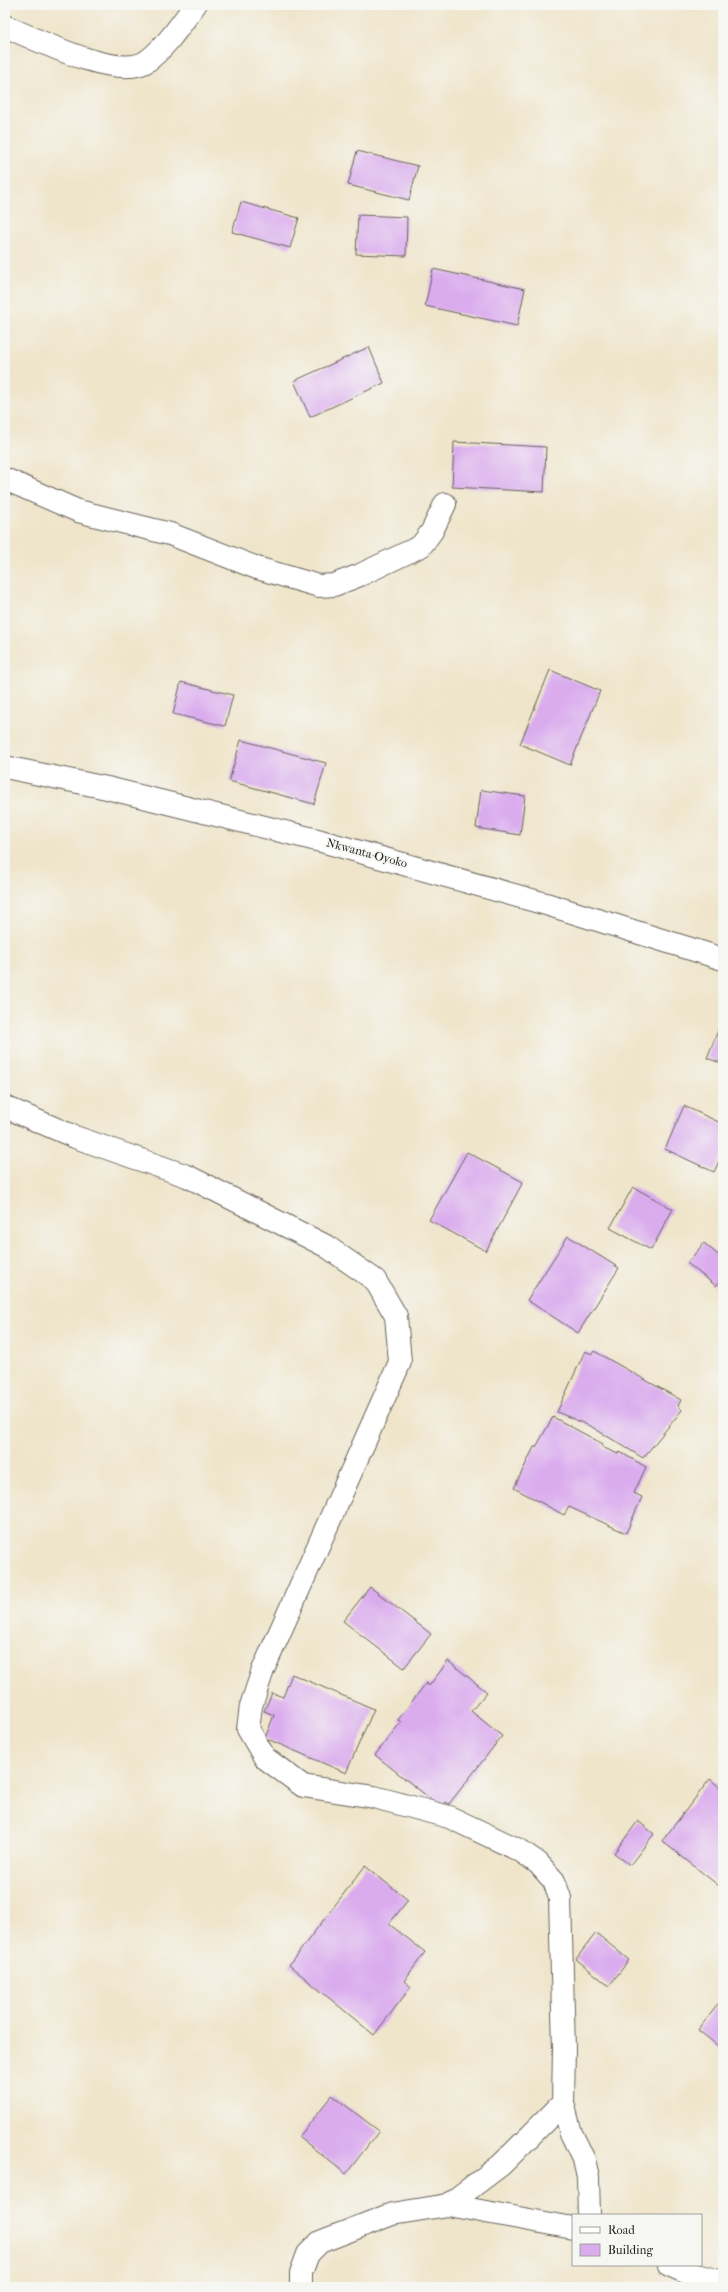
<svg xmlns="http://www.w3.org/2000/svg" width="728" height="2292" font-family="'IM FELL French Canon',serif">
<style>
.building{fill:#daacee}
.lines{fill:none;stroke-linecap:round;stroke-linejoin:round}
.street-casing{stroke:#666259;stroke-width:24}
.secondary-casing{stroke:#666259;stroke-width:24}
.street{stroke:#fff;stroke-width:22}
.secondary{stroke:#fff;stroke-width:22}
.labels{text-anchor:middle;stroke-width:3.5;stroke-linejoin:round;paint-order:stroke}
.street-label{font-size:12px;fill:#1c1c1c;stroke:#f6f6f2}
</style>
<rect width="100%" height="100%" fill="#f6f6f2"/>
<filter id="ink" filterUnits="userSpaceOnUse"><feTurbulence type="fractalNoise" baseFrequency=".025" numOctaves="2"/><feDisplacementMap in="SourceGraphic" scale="8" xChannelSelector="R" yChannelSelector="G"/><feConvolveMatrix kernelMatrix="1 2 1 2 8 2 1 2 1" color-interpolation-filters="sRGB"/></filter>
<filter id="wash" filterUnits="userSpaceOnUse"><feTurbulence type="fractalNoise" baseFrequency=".012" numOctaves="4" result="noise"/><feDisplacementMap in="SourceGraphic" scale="16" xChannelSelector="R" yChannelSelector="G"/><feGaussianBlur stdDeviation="0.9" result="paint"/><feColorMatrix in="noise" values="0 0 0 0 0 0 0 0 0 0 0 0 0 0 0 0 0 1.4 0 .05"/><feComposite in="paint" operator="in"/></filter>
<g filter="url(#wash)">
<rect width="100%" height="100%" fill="#efe5cb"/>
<g id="blocks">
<path class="building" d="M357 151 418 166 409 200 348 185Z
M241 202 299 218 290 248 232 232Z
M358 215 407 217 406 256 356 254Z
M433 269 525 289 517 326 425 306Z
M369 347 384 383 310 417 294 381Z
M454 442 546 447 544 492 452 487Z
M550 670 600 691 570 765 520 744Z
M181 682 233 695 225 726 173 714Z
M241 740 326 763 314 804 229 781Z
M481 790 525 796 520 835 476 828Z
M723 1018V1064L707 1058Z
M684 1106 723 1124V1152L714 1172 665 1149Z
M467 1152 523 1182 486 1251 429 1220Z
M633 1187 673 1209 651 1250 610 1228Z
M568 1236 619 1268 578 1333 527 1300Z
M704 1243 723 1259V1278L716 1286 687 1263Z
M585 1351 592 1354 594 1351 681 1400 678 1406 682 1410 643 1458 592 1427 557 1412Z
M553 1417 603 1444 602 1447 618 1454 620 1452 646 1467 634 1493 642 1497 626 1533 569 1507 564 1515 514 1488 534 1447H536Z
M370 1587 431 1634 404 1668 343 1621Z
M448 1661 487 1692 471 1711 502 1736 449 1804 446 1802 442 1808 375 1755 401 1722 398 1720 426 1683 429 1686Z
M292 1674 374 1709 346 1773 265 1738 274 1715 264 1711 272 1693 283 1697Z
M710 1779 723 1790V1889L662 1841Z
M638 1821 654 1834 630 1865 614 1853Z
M365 1866 408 1900 389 1924 425 1952 404 1981 411 1987 374 2035 289 1965Z
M596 1933 629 1960 609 1986 576 1959Z
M723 1998V2050L698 2030Z
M332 2095 379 2131 346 2174 299 2137Z"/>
</g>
</g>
<g filter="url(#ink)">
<use href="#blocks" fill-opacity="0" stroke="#666259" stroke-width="1"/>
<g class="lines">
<defs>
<path id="street" d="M5 26C35 39 119 81 147 61 166 47 181 24 195 5
M5 479 78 511 170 534 257 568 319 586 334 585 360 575 421 546 432 531 445 504
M5 1107 75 1137 187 1176 326 1246 375 1280 396 1316 400 1362 263 1670 251 1706 248 1729 265 1758 303 1786 374 1797 449 1817 521 1851 538 1863 554 1881 560 1898 564 2049 563 2103 571 2133 584 2160 588 2177 589 2215
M448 2205 501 2165 563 2103
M669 2265 685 2272 723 2282
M301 2287V2273L308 2254 320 2242 392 2214 448 2205 573 2228"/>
<path id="secondary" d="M5 767 107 788 321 841 546 904 723 959"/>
</defs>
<use href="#street" class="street-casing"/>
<use href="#secondary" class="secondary-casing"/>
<use href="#street" class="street"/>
<use href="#secondary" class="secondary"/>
</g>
</g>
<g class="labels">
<g class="street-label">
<text transform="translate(367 853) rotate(15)" y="4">Nkwanta-Oyoko</text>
</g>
</g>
<rect width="728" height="2292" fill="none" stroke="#f6f6f2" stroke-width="20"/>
<rect x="572" y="2214" width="130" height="52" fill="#f6f6f2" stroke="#9f9f9c"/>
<rect x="580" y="2227" width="20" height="6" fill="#ffffff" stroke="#9f9f9c"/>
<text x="608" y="2234" font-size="12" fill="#1c1c1c">Road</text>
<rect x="580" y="2244" width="20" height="12" fill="#daacee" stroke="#9f9f9c"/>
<text x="608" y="2254" font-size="12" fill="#1c1c1c">Building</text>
</svg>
